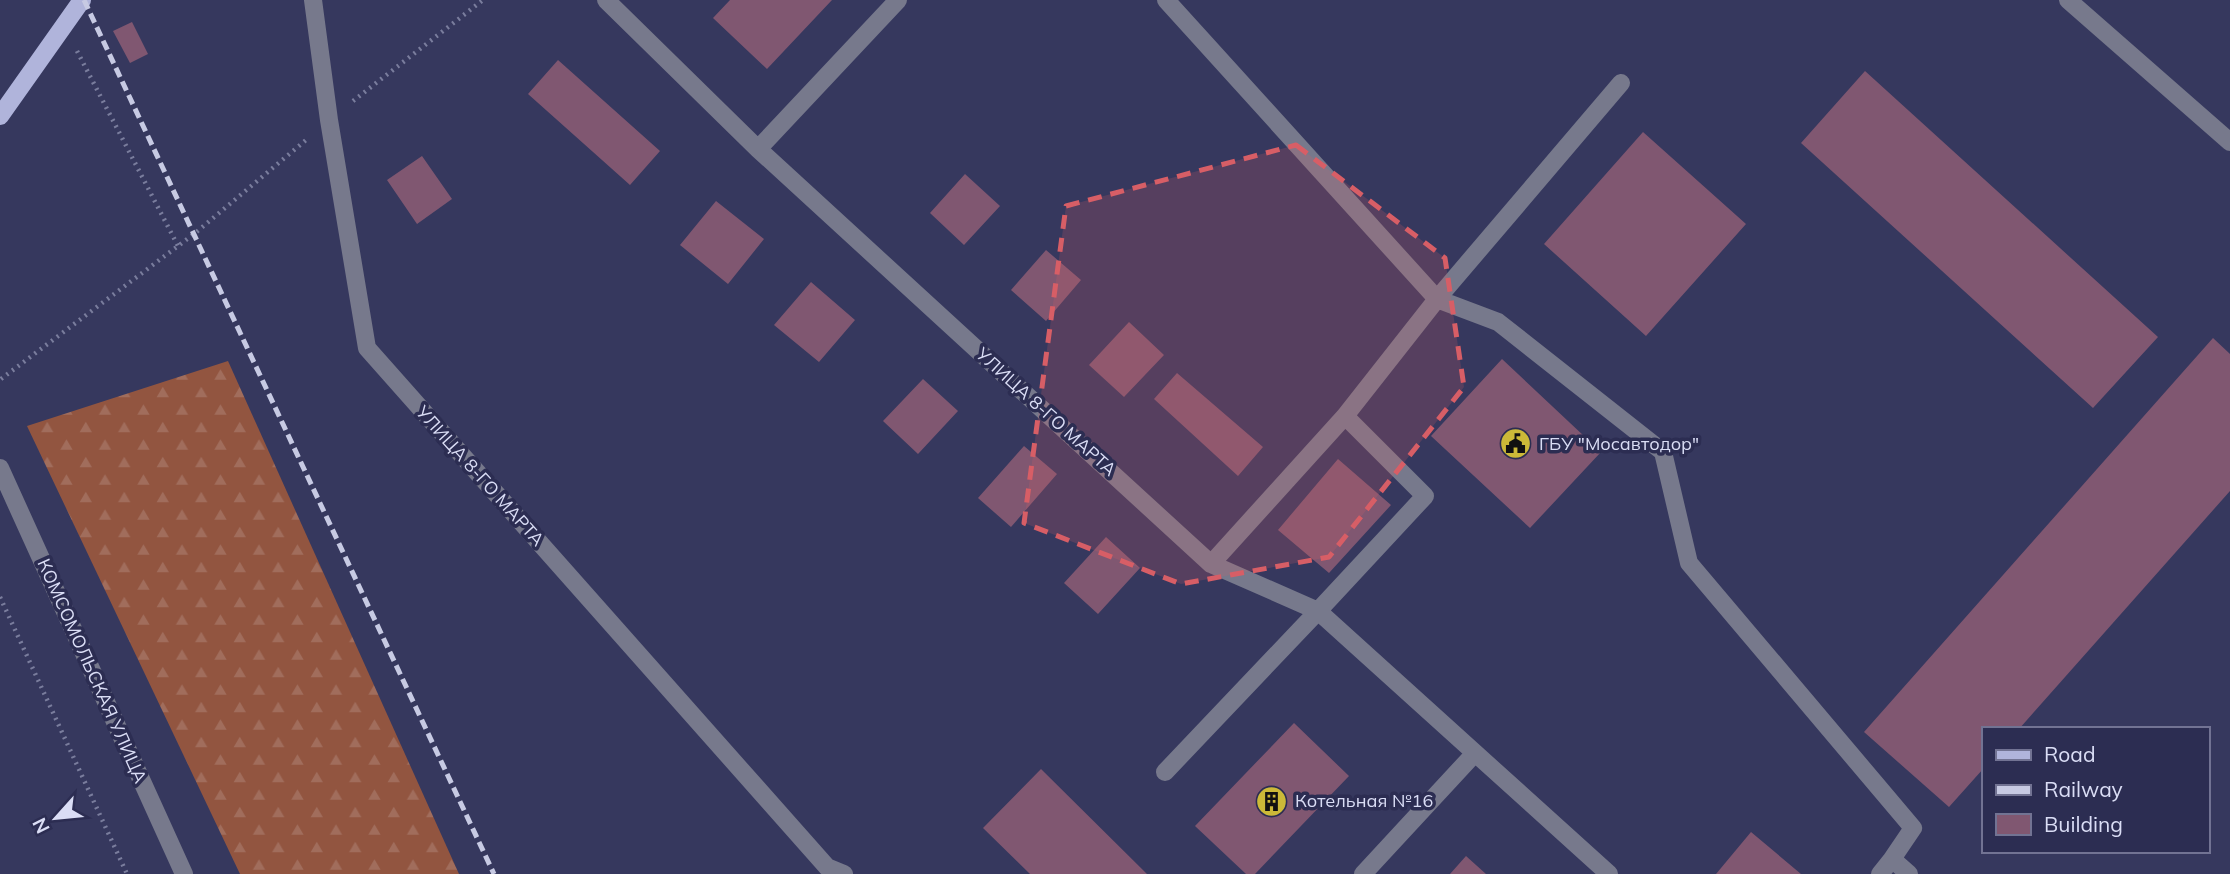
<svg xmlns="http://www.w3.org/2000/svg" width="2230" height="874" font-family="Mulish,sans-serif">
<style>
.forest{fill:url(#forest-firs)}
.building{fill:#805771}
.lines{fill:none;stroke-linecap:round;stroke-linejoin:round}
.path{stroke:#7a7d9d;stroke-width:4.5;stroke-dasharray:2 5;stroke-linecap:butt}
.minor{stroke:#77798c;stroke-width:18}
.major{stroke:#b0b4db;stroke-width:18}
.rail{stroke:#c7cae3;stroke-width:5;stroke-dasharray:10 5;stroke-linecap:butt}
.marked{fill:#d75e66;fill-opacity:0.2;stroke:#d75e66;stroke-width:5;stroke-dasharray:14 9;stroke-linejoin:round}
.labels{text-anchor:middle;stroke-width:7;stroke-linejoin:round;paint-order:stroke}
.street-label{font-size:18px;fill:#daddf5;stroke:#2c2d52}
.poi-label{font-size:18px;fill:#daddf5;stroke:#2c2d52;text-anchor:start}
</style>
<defs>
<pattern id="forest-firs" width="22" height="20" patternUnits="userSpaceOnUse" patternTransform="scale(1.75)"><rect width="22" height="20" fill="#925540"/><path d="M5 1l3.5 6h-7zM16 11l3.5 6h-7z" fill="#a16d5c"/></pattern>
</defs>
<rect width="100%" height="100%" fill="#36385e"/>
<path class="forest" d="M228 361 459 874H240L27 426Z"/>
<path class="building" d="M730 0H832L767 69 713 18Z
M132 22 148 54 130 63 113 31Z
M558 60 660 151 630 185 528 94Z
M1865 71 2158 337 2093 408 1801 143Z
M1643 132 1746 224 1646 336 1544 244Z
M422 156 452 199 417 224 387 180Z
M965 174 1000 206 964 245 930 213Z
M716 201 764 239 728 284 680 245Z
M1046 250 1081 280 1046 321 1011 290Z
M811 282 855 320 819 362 774 325Z
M1129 322 1164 355 1124 397 1089 365Z
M2213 338 2230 354V491L2019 729H1983V769L1949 807 1864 732Z
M1502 359 1601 452 1530 528 1431 436Z
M1177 373 1263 447 1238 476 1154 399Z
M923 379 958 411 918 454 883 421Z
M1024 446 1057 474 1011 527 978 498Z
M1338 459 1391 505 1329 573 1278 530Z
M1106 537 1140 568 1098 614 1064 583Z
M1294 723 1349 776 1255 874H1246L1195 826Z
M1041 769 1147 874H1030L983 828Z
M1751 832 1801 874H1716Z
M1466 856 1486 874H1450Z"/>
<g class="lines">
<path class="path" d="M77 51 178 246
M353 101 483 0
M1 379 194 234 306 140
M0 597 127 874"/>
<path class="minor" d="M313 0 329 120 367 348 827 867 844 874
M606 0 758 149 1211 564 1318 611 1165 772
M1166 0 1437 299 1345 416 1211 564
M2068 0 2230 142
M1621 83 1437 299 1498 322 1663 452 1689 563 1913 828 1892 859
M758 149 898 0
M1345 416 1425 496 1318 611 1609 874
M0 468 184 874
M1363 874 1475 753
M1880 874 1892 859 1909 874"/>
<path class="major" d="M0 116 82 0"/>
<path class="rail" d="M84 0 494 874"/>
</g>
<path class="marked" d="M1296 145 1445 258 1464 387 1329 557 1181 584 1024 523 1066 206Z"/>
<defs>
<symbol id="civic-disc" viewBox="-11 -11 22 22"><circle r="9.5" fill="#ccb938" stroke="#2c2d52"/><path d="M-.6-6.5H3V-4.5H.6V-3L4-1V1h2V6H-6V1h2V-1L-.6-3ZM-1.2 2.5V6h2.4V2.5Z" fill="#111"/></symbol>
<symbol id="building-disc" viewBox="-11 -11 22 22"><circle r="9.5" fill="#ccb938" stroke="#2c2d52"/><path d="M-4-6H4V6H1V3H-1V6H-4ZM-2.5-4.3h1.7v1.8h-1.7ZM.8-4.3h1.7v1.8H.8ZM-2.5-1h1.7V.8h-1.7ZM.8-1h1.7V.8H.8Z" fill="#111"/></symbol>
</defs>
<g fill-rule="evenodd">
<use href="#civic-disc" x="1498" y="426" width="35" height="35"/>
<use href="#building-disc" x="1254" y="784" width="35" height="35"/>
</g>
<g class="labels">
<g class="street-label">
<text transform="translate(1046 412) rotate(42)" y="6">УЛИЦА 8-ГО МАРТА</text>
<text transform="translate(480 476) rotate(48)" y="6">УЛИЦА 8-ГО МАРТА</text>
<text transform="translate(92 671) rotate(66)" y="6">КОМСОМОЛЬСКАЯ УЛИЦА</text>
</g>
<g class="poi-label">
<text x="1539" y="450">ГБУ "Мосавтодор"</text>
<text x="1295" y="807">Котельная №16</text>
</g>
</g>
<rect x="1982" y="727" width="228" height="126" fill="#2c2d52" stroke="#727393" stroke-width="2"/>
<rect x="1996" y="750" width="35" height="10" fill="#b0b4db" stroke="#727393" stroke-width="2"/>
<text x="2044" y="762" font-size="21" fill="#daddf5">Road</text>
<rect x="1996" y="785" width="35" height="10" fill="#c7cae3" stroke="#727393" stroke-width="2"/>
<text x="2044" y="797" font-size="21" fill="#daddf5">Railway</text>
<rect x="1996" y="814" width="35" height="21" fill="#805771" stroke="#727393" stroke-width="2"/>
<text x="2044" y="832" font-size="21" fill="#daddf5">Building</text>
<g transform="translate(56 818) rotate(243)" stroke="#2c2d52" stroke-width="5" paint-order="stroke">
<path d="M0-5L12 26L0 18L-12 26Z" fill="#daddf5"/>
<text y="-10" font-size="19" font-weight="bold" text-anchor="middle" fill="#daddf5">N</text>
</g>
</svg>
